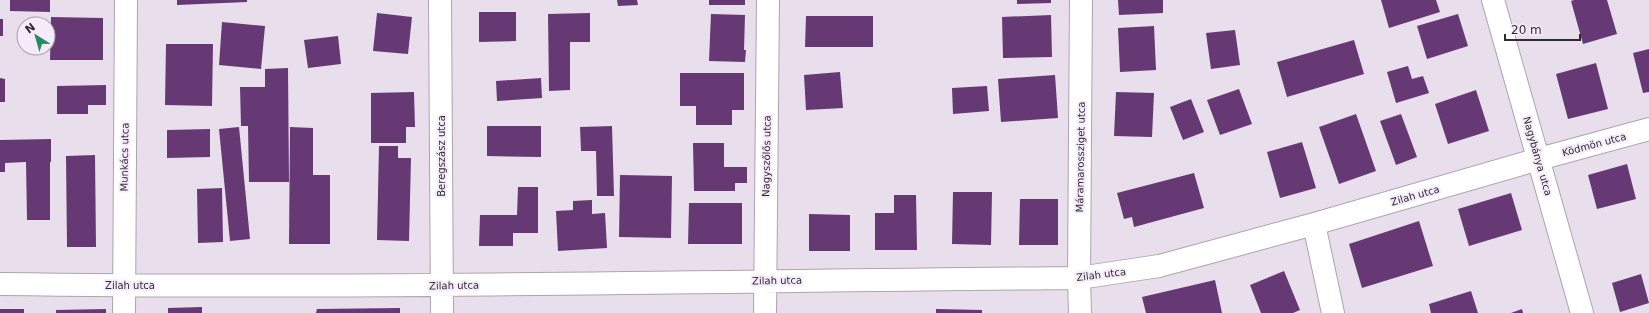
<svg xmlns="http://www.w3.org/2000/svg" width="1649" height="313" font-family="'DejaVu Sans',sans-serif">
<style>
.building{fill:#663975}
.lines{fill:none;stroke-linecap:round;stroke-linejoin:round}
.minor-casing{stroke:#ada3b1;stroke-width:24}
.minor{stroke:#fff;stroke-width:22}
.labels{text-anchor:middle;stroke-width:4;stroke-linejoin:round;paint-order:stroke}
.street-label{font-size:10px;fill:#2f2b30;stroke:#f6ebfa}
</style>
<rect width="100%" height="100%" fill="#e9deec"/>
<path class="building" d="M10 0H50V12L10 11Z
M177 0H247V2L177 5Z
M617 0H637L638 5 618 6Z
M709 0H745V5H709Z
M1017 0H1051V3L1017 4Z
M1118 0H1163V13L1119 15Z
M1381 0H1436L1440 12 1389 28Z
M1574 0H1607L1617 34 1583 44 1571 1Z
M479 12H516V41L479 42Z
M377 13 412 17 408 54 373 51Z
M590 13V42H570V90L549 91 548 14Z
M711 14 745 15 744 50H746L745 62 709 61Z
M1458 14 1468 46 1427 59 1417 26Z
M1051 15 1052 57 1003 58 1002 17Z
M806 16H873V47H805Z
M51 17 103 18V60H50Z
M0 19H3V36H0Z
M222 22 265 26 261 69 219 65Z
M1154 26 1156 70 1120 72 1118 28Z
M1235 30 1240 65 1211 69 1206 33Z
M338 36 341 64 308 68 304 40Z
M1354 40 1364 74 1287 97 1277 62Z
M166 44H213L212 106 165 105Z
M1649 49V92L1643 93 1633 53Z
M1596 63 1608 109 1568 119 1556 74Z
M1408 66 1412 79 1423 76 1429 93 1396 103 1387 72Z
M288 68 289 182H249L248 126H241L240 87H265V69Z
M840 72 843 108 806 110 804 75Z
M680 73H744V110H732V125H696V106H680Z
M1055 75 1058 118 1001 122 998 79Z
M0 78 5 79V102H0Z
M541 78 542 98 497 101 496 81Z
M106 85V105H88V114H57V86Z
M987 86 989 111 953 114 952 88Z
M1239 89 1252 124 1220 135 1207 100Z
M1476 90 1489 131 1448 144 1435 104Z
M414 92 415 127H406V143H371V93Z
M1116 92 1154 93 1152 137 1114 136Z
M1191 99 1204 132 1183 140 1170 107Z
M1356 114 1376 171 1339 184 1319 127Z
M1401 114 1417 157 1396 165 1380 121Z
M487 126H541V157L487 156Z
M612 126 614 196H597L596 151H581L580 127Z
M239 127 250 239 230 241 219 129Z
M290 127 313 128V175H330V244H289Z
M210 129V157L167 158V130Z
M51 139V162H50V220H27L26 162 5 163V172H0V140Z
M1302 142 1316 188 1280 198 1267 152Z
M693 143H724V167H747V183H735V191H694Z
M379 146H398V158H411L409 241 377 240Z
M95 155 96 247H67L66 156Z
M1627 164 1636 199 1597 209 1588 175Z
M1194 173 1204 208 1134 227 1132 217 1124 219 1117 193Z
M620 175 672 176 671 238 619 237Z
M518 187H538V233H513V246H479L480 215H517Z
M222 188 223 242 198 243 197 189Z
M953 192H992L991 245 952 244Z
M1511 193 1522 230 1469 246 1458 209Z
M894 195H916L917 250H875V213H894Z
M1020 199H1058V245H1019Z
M592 200V214L605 213 607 248 558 251 556 211 573 210V201Z
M689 203H742V244H688Z
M809 214 850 215V251H809Z
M1419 221 1433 266 1362 288 1349 244Z
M1284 271 1300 310 1293 313H1261L1250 285Z
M1641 274 1649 303 1620 312 1612 283Z
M1215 280 1222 313H1146L1142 297Z
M1471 291 1478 313H1431L1429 304Z
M202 307V313H168V308Z
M400 308V313H316L317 309Z
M0 309H24V313H0Z
M106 309V313H56V310Z
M936 309 982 310V313H936Z
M1522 309 1523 313H1511Z"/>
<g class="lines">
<defs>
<path id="minor" d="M440 0 442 313
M1493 0 1582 313
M1314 224 1333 313
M0 284C360 289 719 281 1079 278L1159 266 1314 224 1539 159 1649 129
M124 313 126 0
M765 313 768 0
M1080 313 1079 278 1081 0"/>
</defs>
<use href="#minor" class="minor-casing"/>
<use href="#minor" class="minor"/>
</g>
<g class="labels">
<g class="street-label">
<text transform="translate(1594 144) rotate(-15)" y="4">Ködmön utca</text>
<text transform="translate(441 156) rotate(-90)" y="4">Beregszász utca</text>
<text transform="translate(766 156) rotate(-89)" y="4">Nagyszőlős utca</text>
<text transform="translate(1538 156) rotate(74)" y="4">Nagybánya utca</text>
<text transform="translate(124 157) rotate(-89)" y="4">Munkács utca</text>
<text transform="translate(1080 157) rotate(-89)" y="4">Máramarossziget utca</text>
<text transform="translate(1415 195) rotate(-16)" y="4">Zilah utca</text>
<text transform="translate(1101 274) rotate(-7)" y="4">Zilah utca</text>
<text transform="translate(777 280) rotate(-1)" y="4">Zilah utca</text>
<text x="130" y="289">Zilah utca</text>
<text transform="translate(454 285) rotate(-1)" y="4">Zilah utca</text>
</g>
</g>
<g transform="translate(36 36) rotate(323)"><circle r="19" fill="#f6ebfa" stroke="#a69ea9"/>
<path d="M0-3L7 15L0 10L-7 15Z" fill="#298b65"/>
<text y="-6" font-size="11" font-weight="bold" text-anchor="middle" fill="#2f2b30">N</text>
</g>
<path d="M1505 34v6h75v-6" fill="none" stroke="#2f2b30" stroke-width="2"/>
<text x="1511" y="34" font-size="12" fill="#2f2b30" stroke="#f6ebfa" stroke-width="3" paint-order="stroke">20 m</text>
</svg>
